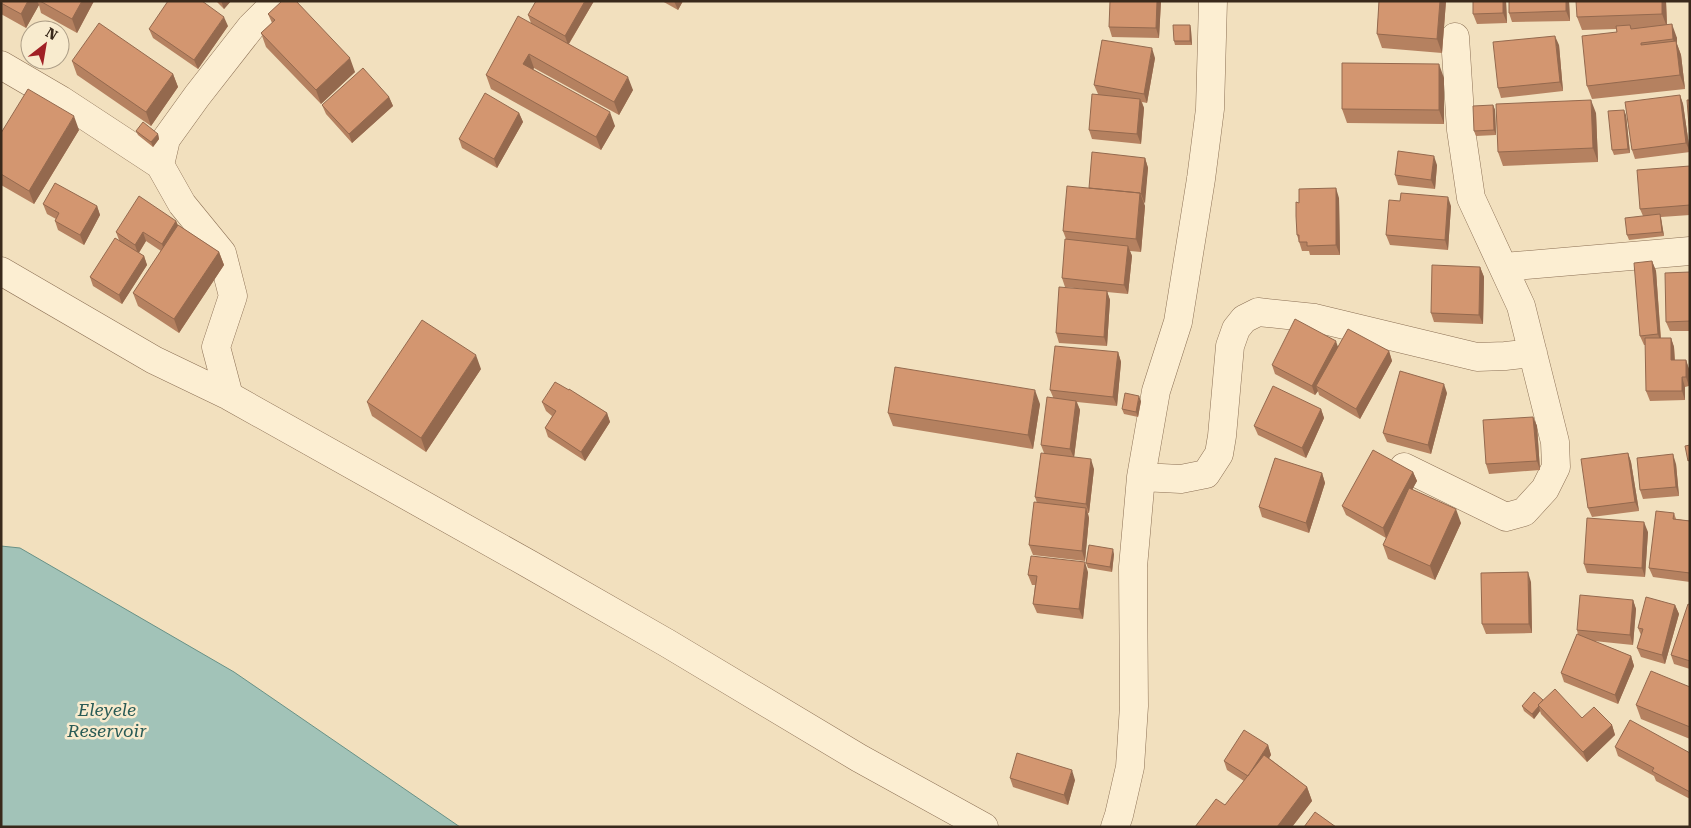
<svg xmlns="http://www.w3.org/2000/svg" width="1691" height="828" font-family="'Roboto Serif',serif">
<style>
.water{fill:#a2c3b8;stroke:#689186}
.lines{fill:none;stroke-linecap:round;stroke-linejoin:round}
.minor-casing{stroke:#8c7055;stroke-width:29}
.minor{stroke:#fceed2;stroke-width:28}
.wall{fill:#b58160}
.shaded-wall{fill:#94694e}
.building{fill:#d39670;stroke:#94694e}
.labels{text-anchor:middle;stroke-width:5;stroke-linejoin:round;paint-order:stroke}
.water-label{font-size:18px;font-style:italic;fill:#295b56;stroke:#f8ebce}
</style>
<rect width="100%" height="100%" fill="#f2e0be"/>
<path class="water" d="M1 546 20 548 234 672 460 827H1Z"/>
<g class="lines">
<defs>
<path id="minor" d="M1 65 61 100 160 165
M1504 267 1690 251
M1 271 154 360 229 396 529 564 667 643 859 758 984 827
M229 396 216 347 233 296 222 253 182 204 160 165 166 139 197 96 251 27 271 7 283 1
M1404 467 1506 517 1524 512 1545 489 1556 467 1555 442 1521 306 1471 198 1461 130 1455 37
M1141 477 1181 479 1206 474 1219 454 1222 436 1230 346 1236 329 1244 319 1258 312 1315 318 1477 357 1505 356 1533 353
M1115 827 1119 815 1130 767 1134 706 1133 567 1141 477 1156 391 1178 322 1201 179 1210 109 1213 1"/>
</defs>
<use href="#minor" class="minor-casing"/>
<use href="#minor" class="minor"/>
</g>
<path class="wall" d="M1 1H94L77 33 41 13 39 5 26 28 1 14Z
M216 1H231L224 9Z
M594 1 569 44 633 90 619 115 534 68 533 69 615 126 601 150 491 89 486 75 531 23 528 15Z
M662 1H683L678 10Z
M1161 1 1159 38 1112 37 1109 27Z
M1379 1H1446L1442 53 1382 48 1377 34Z
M1506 1 1507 23 1477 24 1473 14Z
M1509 1H1569L1570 21 1512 22 1509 13Z
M1666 1 1667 25 1677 38V44L1681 55 1685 89 1592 99 1587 86 1617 32 1616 29 1582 30 1577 17Z
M268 14 355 72 321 104 266 47 261 33 272 23Z
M1190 25 1191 30 1192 45H1175L1174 41Z
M228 26 198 69 153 38 149 29Z
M1559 45 1563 91 1501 98 1498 88Z
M1155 58 1147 103 1142 102 1144 108 1141 144 1092 139 1089 130 1098 94 1094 85Z
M72 61 173 74 178 87 151 126 77 75Z
M1444 78V124L1347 123 1342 109Z
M1680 95 1683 104 1690 152 1635 159 1632 150Z
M389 97 393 106 352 143 326 114 322 105Z
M1493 105 1495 110 1496 135 1476 136 1474 131Z
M519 113 523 122 497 168 462 148 459 139Z
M1596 113 1598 162 1503 166 1498 152Z
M1626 115 1630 153 1614 155 1612 150Z
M79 130 34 204 1 185V133Z
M136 131 158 134 159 139 153 147 138 135Z
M1145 158 1148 168 1144 204 1145 206 1141 252 1130 251 1132 256 1128 294 1107 292 1110 300 1107 346 1059 343 1056 333 1084 289 1065 287 1062 278 1066 239 1063 231 1089 188Z
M1437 165 1435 189 1398 185 1395 175Z
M1690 166V215L1661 217 1664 236 1629 240 1627 235 1643 216 1640 209Z
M1339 198 1340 255H1310L1309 251H1302L1297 235 1299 203Z
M43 204 97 206 100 215 84 245 58 230 55 221 56 219 47 214Z
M1451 206 1448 250 1390 245 1386 235Z
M176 221 178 225 219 252 224 265 179 333 138 306 133 293 161 251 146 241 139 253 144 256 147 265 122 304 93 286 90 277 119 240 116 232Z
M1652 261 1656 271 1661 338H1671L1674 347 1675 360H1686L1689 369V386L1685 387V400L1650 401 1646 391V345H1644L1640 336Z
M1480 267 1484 277 1483 324 1434 322 1431 313Z
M1690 272V331H1670L1666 322Z
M1338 346 1389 351 1392 361 1360 419 1319 395 1318 391 1315 395 1275 374 1272 365Z
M1118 352 1121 362 1117 406 1077 402 1080 410 1074 457 1094 469 1089 513H1088L1089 518 1085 561 1033 555 1029 545 1037 503 1035 497 1044 453 1041 445 1053 397 1050 390Z
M481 369 426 452 372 416 367 402Z
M569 390 607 413 610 422 585 461 548 437 545 428 552 416 546 411 542 402Z
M1447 393 1431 454 1387 442 1383 433Z
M1141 401 1138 417 1124 414 1122 409Z
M1040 404 1033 449 893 426 888 413Z
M1321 409 1324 418 1306 458 1258 435 1254 426Z
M1533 417 1537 426 1540 470 1489 474 1486 464Z
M1628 453 1631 462 1639 511 1592 517 1588 508Z
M1676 464 1679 496 1643 499 1640 490Z
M1413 472 1417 481 1412 489 1461 523 1435 580 1388 559 1383 545 1389 533 1386 538 1346 515 1342 506Z
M1322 473 1325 483 1309 533 1262 517 1259 507Z
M1674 513 1676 519 1690 521V582L1653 577 1649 568Z
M1648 532 1645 577 1587 573 1584 564Z
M1114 554 1112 572 1088 568 1086 563Z
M1088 572 1083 619 1037 613 1033 604 1035 585H1032L1028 575Z
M1531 582 1532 633 1486 634 1482 624Z
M1633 600 1636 609 1633 645 1594 641 1631 656 1634 666 1618 704 1564 682 1561 673 1578 635 1577 630Z
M1675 605 1679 614 1665 664 1641 657 1637 648 1641 635 1638 628Z
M1690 605V669L1674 664 1671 655Z
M1690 687V739L1641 719 1636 705Z
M1543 700 1582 718 1612 725 1615 735 1587 762 1541 714 1540 711 1534 719 1524 711 1522 706Z
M1268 745 1271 755 1269 758 1307 787 1312 801 1292 827H1195L1225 805 1244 781 1227 770 1224 761Z
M1615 747 1690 753V799L1656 781 1654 776 1618 756Z
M1010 778 1075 780 1068 805 1013 787Z"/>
<path class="shaded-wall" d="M28 1H37L39 5 26 28 21 14Z
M82 1H94L77 33 72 19Z
M221 1H231L224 9Z
M585 1H594L568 45 565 36Z
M674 1H683L678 10Z
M1157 1H1161L1159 38 1156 28Z
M1440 1H1446L1442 53 1437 39Z
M1503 1H1506L1507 23 1503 13Z
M1566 1H1569L1570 21 1566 11Z
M1662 1H1666L1667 27 1662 14Z
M224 17 228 26 198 69 194 60Z
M1672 24 1677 38V44L1681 55 1685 89 1680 75 1677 50 1673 39Z
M1190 25 1191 30 1192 45 1190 41Z
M1555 36 1559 45 1563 91 1560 82Z
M1152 48 1155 58 1147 103 1144 94Z
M529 54 534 68 528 78 523 64Z
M350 58 355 72 321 104 316 90Z
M1439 64 1444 78V124L1439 110Z
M173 74 178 87 151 126 146 112Z
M628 77 633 90 619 115 614 102Z
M1680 95 1683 104 1690 152 1686 143Z
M389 97 393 106 352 143 349 134Z
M1140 99 1144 108 1141 144 1137 134Z
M1591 100 1596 113 1598 162 1593 148Z
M1493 105 1495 110 1496 135 1494 130Z
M1624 110 1626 115 1630 153 1628 149Z
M610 112 615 126 601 150 596 137Z
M519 113 523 122 497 168 494 159Z
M74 116 79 130 34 204 29 191Z
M158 134 159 139 153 147 151 142Z
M1434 156 1437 165 1435 189 1431 180Z
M1145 158 1148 168 1145 204 1141 194Z
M1336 188 1339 198 1340 255 1336 245Z
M1140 193 1145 206 1141 252 1136 239Z
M1448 197 1451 206 1448 250 1445 240Z
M97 206 100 215 84 245 80 235Z
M1660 214 1661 219 1664 236 1662 232Z
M176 221 180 231 165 254 162 244Z
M143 232 146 241 138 254 135 245Z
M1128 246 1132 256 1128 294 1124 285Z
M219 252 224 265 179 333 174 319Z
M144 256 147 265 122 304 119 295Z
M1652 261 1656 271 1661 344 1658 334Z
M1480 267 1484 277 1483 324 1479 315Z
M1107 291 1110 300 1107 346 1104 337Z
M1671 338 1674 347 1675 369 1671 360Z
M1336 341 1339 350 1316 386 1318 391 1315 395 1312 386Z
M1389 351 1392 361 1360 419 1356 409Z
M1118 352 1121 362 1117 406 1113 397Z
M476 355 481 369 426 452 421 438Z
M1686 360 1689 369V386L1686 377Z
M1682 377 1685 387V400L1682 391Z
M1444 384 1447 393 1431 454 1428 445Z
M1035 390 1040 404 1033 449 1028 435Z
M1139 396 1141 401 1138 417 1136 412Z
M1076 401 1080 410 1074 458 1070 449Z
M1321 409 1324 418 1306 458 1302 448Z
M607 413 610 422 585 461 581 452Z
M1533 417 1537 426 1540 470 1537 461Z
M1628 453 1631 462 1639 511 1635 502Z
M1673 454 1676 464 1679 496 1676 487Z
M1091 459 1094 469 1089 513 1086 504Z
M1413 472 1417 481 1386 538 1383 528Z
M1322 473 1325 483 1309 533 1306 523Z
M1086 508 1089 518 1085 561 1082 551Z
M1456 509 1461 523 1435 580 1430 566Z
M1644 522 1648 532 1645 577 1642 568Z
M1113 549 1114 554 1112 572 1110 567Z
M1085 562 1088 572 1083 619 1079 609Z
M1528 572 1531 582 1532 633 1529 624Z
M1633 600 1636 609 1633 645 1630 635Z
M1675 605 1679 614 1665 664 1662 655Z
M1631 656 1634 666 1618 704 1615 695Z
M1539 706 1540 711 1534 719 1532 714Z
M1612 725 1615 735 1587 762 1583 752Z
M1268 745 1271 755 1252 786 1248 776Z
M1072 770 1075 780 1068 805 1064 795Z
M1307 787 1312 801 1292 827H1277Z"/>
<path class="building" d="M1 1H28L21 14 1 3Z
M40 1H82L72 19Z
M168 1H202L224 17 194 60 149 29Z
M282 1H296L350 58 316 90 261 33 275 20 268 14Z
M536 1H585L565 36 528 15Z
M1110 1H1157L1156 28 1109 27Z
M1379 1H1440L1437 39 1377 34Z
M1473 1H1503V13L1473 14Z
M1509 1H1566V11L1509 13Z
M1576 1H1662V14L1577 17Z
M518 16 628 77 614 102 529 54 523 64 610 112 596 137 486 75Z
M99 23 173 74 146 112 72 61Z
M1672 24 1673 39 1641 43V45L1676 41 1680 75 1587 86 1582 36 1617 32 1616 26 1630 25 1631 29Z
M1173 25H1190V41H1174Z
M1555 36 1560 82 1498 88 1493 42Z
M1102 40 1152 48 1144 94 1094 85Z
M1342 63 1439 64V110L1342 109Z
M363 68 389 97 349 134 322 105Z
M28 89 74 116 29 191 1 174V133Z
M485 93 519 113 494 159 459 139Z
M1092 94 1140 99 1137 134 1089 130Z
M1680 95 1686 143 1632 150 1625 102Z
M1591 100 1593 148 1498 152 1496 104Z
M1687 100H1690V138Z
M1493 105 1494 130 1474 131 1473 106Z
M1624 110 1628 149 1612 150 1608 111Z
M143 122 158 134 151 142 136 131Z
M1398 151 1434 156 1431 180 1395 175Z
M1092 152 1145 158 1141 194 1140 193 1089 188Z
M1690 166V205L1640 209 1637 170Z
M55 183 97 206 80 235 55 221 59 213 43 204Z
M1067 186 1140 193 1136 239 1063 231Z
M1336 188V245L1307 246V242H1299V235H1297L1296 216V202L1299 203V189Z
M1401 193 1448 197 1445 240 1386 235 1389 200 1400 201Z
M139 196 176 221 162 244 143 232 135 245 116 232Z
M1660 214 1662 232 1627 235 1625 218Z
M178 225 219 252 174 319 133 293Z
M115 238 144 256 119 295 90 277Z
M1065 239 1128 246 1124 285 1062 278Z
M1652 261 1658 334 1640 336 1634 263Z
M1432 265 1480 267 1479 315 1431 313Z
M1690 272V321L1666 322 1665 273Z
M1059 287 1107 291 1104 337 1056 333Z
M1295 319 1336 341 1312 386 1272 365Z
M422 320 476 355 421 438 367 402Z
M1348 329 1389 351 1356 409 1316 386Z
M1645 338H1671V360H1686V377H1682V391H1646Z
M1055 346 1118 352 1113 397 1050 390Z
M895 367 1035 390 1028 435 888 413Z
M1400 371 1444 384 1428 445 1383 433Z
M555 382 569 390V389L607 413 581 452 545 428 556 411 542 402Z
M1273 386 1321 409 1302 448 1254 426Z
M1125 393 1139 396 1136 412 1122 409Z
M1047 397 1076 401 1070 449 1041 445Z
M1533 417 1537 461 1486 464 1483 420Z
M1690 445V460L1688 461 1685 446Z
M1373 450 1413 472 1383 528 1342 506Z
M1041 453 1091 459 1086 504 1035 497Z
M1628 453 1635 502 1588 508 1581 459Z
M1673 454 1676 487 1640 490 1637 458Z
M1275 458 1322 473 1306 523 1259 507Z
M1409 488 1456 509 1430 566 1383 545Z
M1034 502 1086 508 1082 551 1029 545Z
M1656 511 1674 513 1673 519 1690 521V573L1649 568Z
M1587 518 1644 522 1642 568 1584 564Z
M1089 545 1113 549 1110 567 1086 563Z
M1031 556 1085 562 1079 609 1033 604 1037 576 1028 575Z
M1528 572 1529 624H1482L1481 573Z
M1580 595 1633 600 1630 635 1577 630Z
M1646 597 1675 605 1662 655 1637 648 1643 629 1638 628Z
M1688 604 1690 605V661L1671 655Z
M1577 634 1631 656 1615 695 1561 673Z
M1651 671 1690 687V727L1636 705Z
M1555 689 1582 718 1594 707 1612 725 1583 752 1538 705Z
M1534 692 1543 700 1538 705 1539 706 1532 714 1522 706Z
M1630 720 1690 753V792L1652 771 1654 768 1615 747Z
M1244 730 1268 745 1248 776 1224 761Z
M1017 753 1072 770 1064 795 1010 778Z
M1264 755 1307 787 1277 827H1195L1216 799 1225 805Z
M1315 812 1336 827H1304Z"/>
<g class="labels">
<g class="water-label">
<text x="107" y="716">Eleyele<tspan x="107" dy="21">Reservoir</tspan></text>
</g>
</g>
<rect width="1691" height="828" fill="none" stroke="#39291b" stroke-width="5"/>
<g transform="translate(45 45) rotate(31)"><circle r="24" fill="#f8ebce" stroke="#ac9d86"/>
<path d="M0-4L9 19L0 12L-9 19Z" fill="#a02025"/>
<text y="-8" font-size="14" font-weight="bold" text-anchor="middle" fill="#39291b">N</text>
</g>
</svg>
